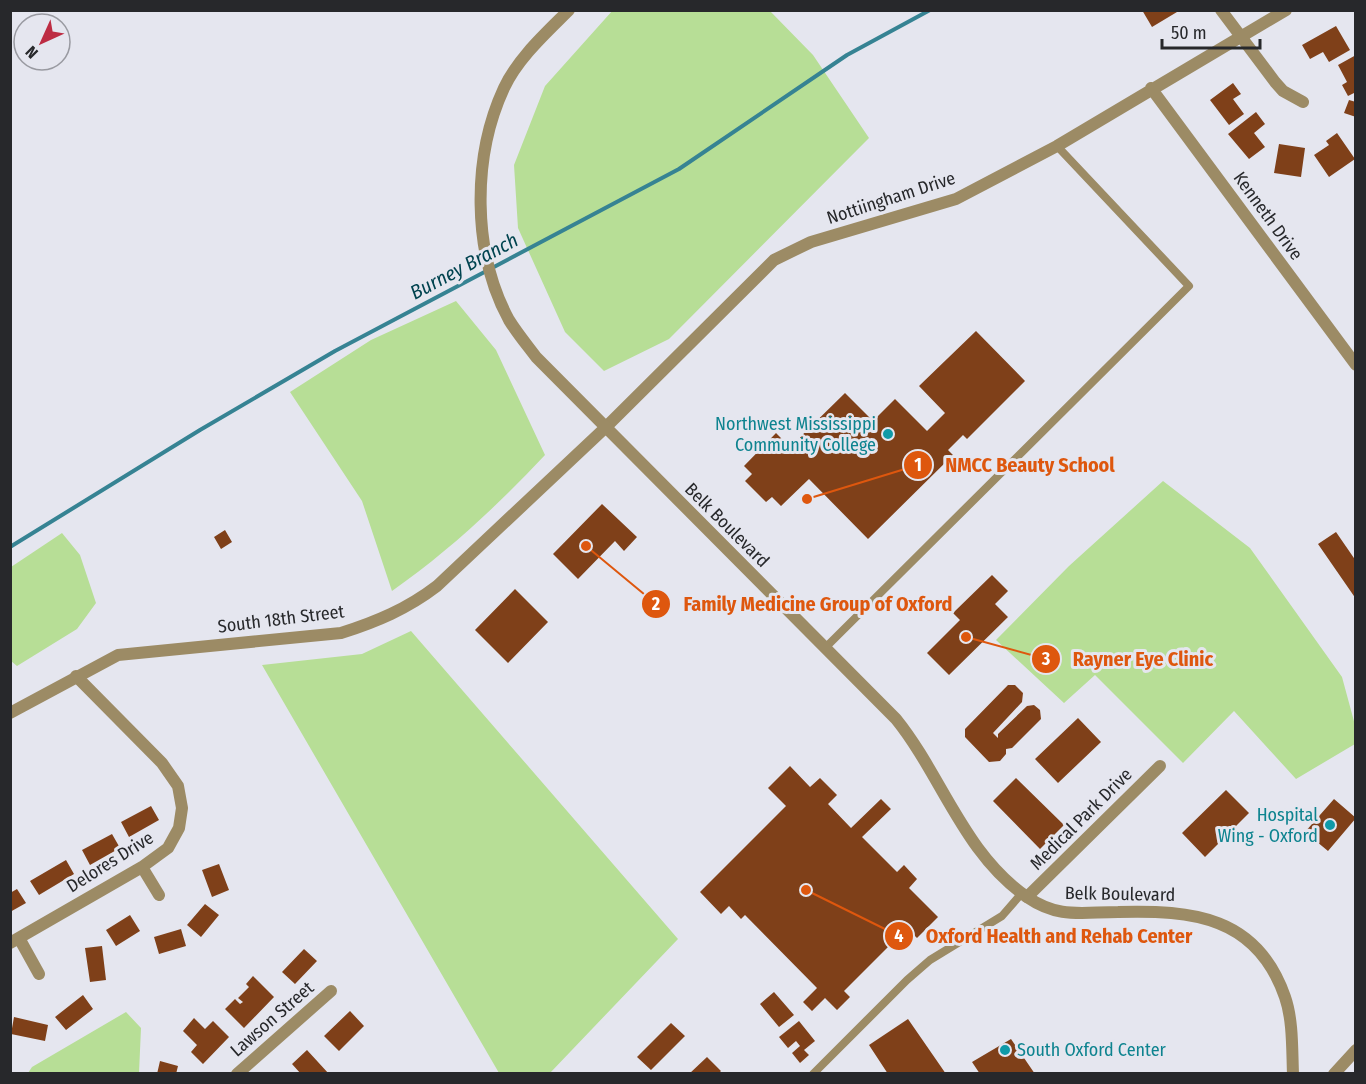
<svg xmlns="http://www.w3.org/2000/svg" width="1366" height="1084" font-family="'Fira Sans Condensed',sans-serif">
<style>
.green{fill:#b7de96}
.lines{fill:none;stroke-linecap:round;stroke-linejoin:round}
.stream{stroke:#368393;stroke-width:4}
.building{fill:#7f4019}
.service{stroke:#9c8b65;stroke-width:8}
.minor{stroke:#9c8b65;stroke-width:12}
.tertiary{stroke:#9c8b65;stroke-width:12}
.culture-dot{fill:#0f9aa8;stroke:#e5e6ef;stroke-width:2}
.labels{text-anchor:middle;stroke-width:6;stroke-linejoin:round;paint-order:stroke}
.street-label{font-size:18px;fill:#27282b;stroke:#e5e6ef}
.culture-label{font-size:18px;fill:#0d838f;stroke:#e5e6ef;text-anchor:end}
.water-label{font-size:20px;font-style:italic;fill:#00434f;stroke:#e5e6ef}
.leader{fill:none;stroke:#de570e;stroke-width:2}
.callout-dot{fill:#de570e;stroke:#e5e6ef;stroke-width:2}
.mark-label{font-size:18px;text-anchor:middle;font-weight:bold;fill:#fff}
.callout-label{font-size:20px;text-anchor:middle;font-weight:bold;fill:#de570e;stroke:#e5e6ef;stroke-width:6;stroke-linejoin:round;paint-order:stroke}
</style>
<rect width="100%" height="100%" fill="#e5e6ef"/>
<path class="green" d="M613 10 770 11 813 55 869 138 669 339 604 371 565 332 518 228 514 165 545 86Z
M456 301 496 350 545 455C498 505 449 551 392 591L362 501 290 392 371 340Z
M1163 481 1250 548 1342 677 1355 725V744L1296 779 1234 711 1183 763 1095 675 1064 703 996 640 1069 566Z
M62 533 80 555 96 603 77 629 17 666 11 661V567Z
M411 631 678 939 550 1073H499L262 665 362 654Z
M126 1012 141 1028 139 1073H28L32 1067Z"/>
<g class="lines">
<path class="stream" d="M10 547 200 430 335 351 679 169 847 55 930 10"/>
</g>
<path class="building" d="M1142 10H1176L1177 12 1152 27Z
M1336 26 1350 50 1329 62 1323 52 1310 59 1302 45Z
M1356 55V92L1348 96 1342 85 1347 82 1338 65Z
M1233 83 1241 94 1233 99 1244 114 1229 125 1210 100Z
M1349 100 1356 102V117L1344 113Z
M1256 112 1265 124 1254 133 1265 147 1249 159 1228 134Z
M1337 133 1355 159 1329 177 1314 155 1329 145 1326 141Z
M1279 144 1305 148 1301 177 1274 173Z
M976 331 1025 381 967 439 963 435 948 450 953 455 868 539 809 479 781 506 772 497 766 502 745 481 752 474 744 466 776 433 790 447 845 393 873 421 895 399 927 431 945 413 919 386Z
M602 504 637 537 624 551 615 541 578 579 553 554Z
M225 530 232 542 221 549 214 537Z
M1336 532 1356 561V599L1318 544Z
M992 575 1008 591 995 604 1008 617 949 675 927 653 960 620 953 613Z
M515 589 548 622 508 663 475 630Z
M1008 685H1015L1023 693 1022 702 993 733 998 738V734L1027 706 1034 705 1040 710 1041 719 1012 748 1006 749V754L1000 761 989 762 965 737V729Z
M1078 718 1101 742 1058 783 1035 759Z
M790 766 810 787 820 778 837 795 828 804 851 828 881 799 891 809 862 837 897 872 904 865 917 879 909 888 938 917 917 938 907 928 844 991 850 997 837 1010 825 998 812 1011 803 1002 817 988 745 915 741 919 729 906 721 914 700 892 786 806 768 788Z
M1016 778 1064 825 1040 849 993 801Z
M1226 790 1249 813 1205 857 1182 833Z
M1334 799 1356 818 1328 851 1305 832Z
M151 806 159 820 129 837 121 822Z
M112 834 120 848 90 865 82 850Z
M66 860 74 874 39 895 30 881Z
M219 864 229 890 212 897 202 870Z
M17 889 26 903 10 912V893Z
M205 904 219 915 201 937 187 925Z
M130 915 140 931 116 946 106 930Z
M181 929 186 946 159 954 154 937Z
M102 946 106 980 90 982 85 948Z
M304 949 317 961 295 984 282 972Z
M253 976 274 997 244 1028 225 1009 235 999 240 1004 243 1002 238 998 249 987 246 984Z
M774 992 794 1015 779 1027 760 1004Z
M83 995 93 1009 66 1030 55 1017Z
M350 1011 364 1026 339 1051 324 1036Z
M14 1017 48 1025 45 1041 11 1034Z
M194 1018 205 1029 213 1021 229 1037 203 1064 191 1052 197 1045 183 1031Z
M908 1019 946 1074H888L869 1045Z
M799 1021 815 1041 804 1050 809 1055 800 1063 792 1053 800 1046 796 1041 788 1048 779 1037Z
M671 1023 685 1036 651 1070 637 1057Z
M1011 1039 1035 1074H980L972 1062Z
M307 1050 329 1074H301L292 1064Z
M707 1057 721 1071 718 1074H689Z
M160 1061 178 1066 176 1074H157Z"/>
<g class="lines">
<path class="service" d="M825 648 1189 286 1057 146
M813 1074 907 980 930 960 1002 916 1022 893"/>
<path class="minor" d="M1221 10 1275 82 1283 91 1303 102
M1151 88 1356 365
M605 428 774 260 811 242 956 199 1057 146 1286 10
M142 867 159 895
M1027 897 1160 766
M19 938 39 974
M10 943 142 867 168 848 179 828 182 808 178 786 162 763 76 676
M237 1074 331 991
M1334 1074 1356 1050"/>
<path class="tertiary" d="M569 10C546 33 518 58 504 88 472 157 472 252 509 320 517 333 527 345 536 357L896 719C942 776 964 854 1027 897 1059 919 1082 912 1118 912 1192 910 1257 916 1285 997 1293 1020 1292 1049 1293 1074
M10 713 118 655 341 633C376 622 407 609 437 586L605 428"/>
</g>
<g class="culture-dot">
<circle cx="888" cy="434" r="6"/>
<circle cx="1330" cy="825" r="6"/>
<circle cx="1005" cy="1050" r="6"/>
</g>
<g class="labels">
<g class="street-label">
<text transform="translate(891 198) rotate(-18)" y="6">Nottiingham Drive</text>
<text transform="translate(1268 216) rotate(54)" y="6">Kenneth Drive</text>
<text transform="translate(727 525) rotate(45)" y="6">Belk Boulevard</text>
<text transform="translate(281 619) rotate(-7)" y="6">South 18th Street</text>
<text transform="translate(1081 819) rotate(-45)" y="6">Medical Park Drive</text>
<text transform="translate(110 862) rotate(-32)" y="6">Delores Drive</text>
<text transform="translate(1120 894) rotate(1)" y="6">Belk Boulevard</text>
<text transform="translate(272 1019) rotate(-41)" y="6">Lawson Street</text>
</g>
<g class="culture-label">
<text x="876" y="430">Northwest Mississippi<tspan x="876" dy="21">Community College</tspan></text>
<text x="1318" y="821">Hospital<tspan x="1318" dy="21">Wing - Oxford</tspan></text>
<text x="1017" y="1056" text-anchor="start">South Oxford Center</text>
</g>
<g class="water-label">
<text transform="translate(464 266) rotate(-28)" y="7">Burney Branch</text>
</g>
</g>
<path class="leader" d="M807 499L918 465M586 546L656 604M966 637L1046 659M806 890L899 936"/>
<g class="callout-dot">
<circle cx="807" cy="499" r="6"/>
<circle cx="586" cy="546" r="6"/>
<circle cx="966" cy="637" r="6"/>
<circle cx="806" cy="890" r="6"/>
<circle cx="918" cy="465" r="15"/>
<circle cx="656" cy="604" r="15"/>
<circle cx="1046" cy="659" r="15"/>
<circle cx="899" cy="936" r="15"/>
</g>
<g class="mark-label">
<text x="918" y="471">1</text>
<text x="656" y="610">2</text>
<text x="1046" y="665">3</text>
<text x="899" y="942">4</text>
</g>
<g class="callout-label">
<text x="1030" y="472">NMCC Beauty School</text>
<text x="818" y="611">Family Medicine Group of Oxford</text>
<text x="1143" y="666">Rayner Eye Clinic</text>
<text x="1059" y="943">Oxford Health and Rehab Center</text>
</g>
<rect width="1366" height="1084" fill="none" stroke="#27282b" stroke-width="24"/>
<g transform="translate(42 42) rotate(225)"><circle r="28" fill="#e5e6ef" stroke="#999aa1" stroke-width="1.5"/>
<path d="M0-4.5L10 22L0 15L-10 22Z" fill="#bd2c43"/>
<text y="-9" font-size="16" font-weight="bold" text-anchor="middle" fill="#27282b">N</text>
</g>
<path d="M1162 39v9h98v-9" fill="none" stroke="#27282b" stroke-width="3"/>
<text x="1171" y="39" font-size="18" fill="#27282b" stroke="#e5e6ef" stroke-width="4.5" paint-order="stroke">50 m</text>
</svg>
